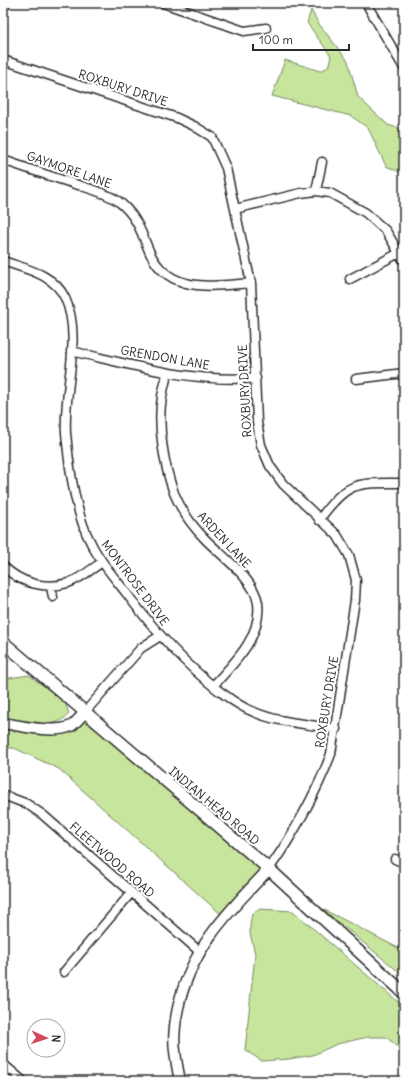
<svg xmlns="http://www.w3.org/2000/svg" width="407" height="1084" font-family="Delius,sans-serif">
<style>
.green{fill:#c7e59c;stroke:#798864}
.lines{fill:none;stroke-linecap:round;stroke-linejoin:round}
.minor-casing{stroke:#2b2b2b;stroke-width:11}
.tertiary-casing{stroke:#2b2b2b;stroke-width:13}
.secondary-casing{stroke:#2b2b2b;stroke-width:14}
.minor{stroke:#fff;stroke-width:8}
.tertiary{stroke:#fff;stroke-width:10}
.secondary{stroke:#fff;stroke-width:11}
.labels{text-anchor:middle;stroke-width:4;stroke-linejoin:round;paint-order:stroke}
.street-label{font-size:12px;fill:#2b2b2b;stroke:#fff}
</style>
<rect width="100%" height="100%" fill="#fff"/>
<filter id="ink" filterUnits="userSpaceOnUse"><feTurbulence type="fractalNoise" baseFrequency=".025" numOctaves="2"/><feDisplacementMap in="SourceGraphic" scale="8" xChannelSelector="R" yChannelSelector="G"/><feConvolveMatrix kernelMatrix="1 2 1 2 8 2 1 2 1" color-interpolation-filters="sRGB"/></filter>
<g filter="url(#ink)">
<path class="green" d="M311 10 319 24 348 61 358 97 388 125 404 130V174L386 166 368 128 351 116 272 96 285 60 320 71 328 67 331 56 307 23Z
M29 675 65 702 69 714C53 732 23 721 3 718V679Z
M85 712 269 869 224 917 59 769 14 748H3V723L58 728Z
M321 908 404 951V976Z
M260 909 293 911 404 1007V1052L386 1037H368L337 1044 313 1055 289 1059 262 1061 245 1050 255 954 250 933V924L252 914Z"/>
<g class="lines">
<defs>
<path id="minor" d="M163 3 244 31 266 28
M366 3 404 68
M3 10 5 3
M3 60 177 118 194 126 212 137 226 168 251 283 257 422 261 445 270 466 283 484 337 535 349 555 356 580 355 600 331 754C317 792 292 837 269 869
M3 160C26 168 49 176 72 183 87 188 105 192 118 201 134 213 140 228 147 246 165 295 210 286 251 283
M316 191 322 162
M235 209 301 193 316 191 330 193 366 213 386 231 404 261
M3 261C26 269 54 274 65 298 83 337 63 390 66 433 69 466 75 514 91 543 100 562 114 577 127 594 154 630 182 662 218 690 229 698 240 707 254 712 279 723 310 724 336 729
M350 279 399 253
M71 351C133 365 192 383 256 378
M167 373C166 381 163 389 162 397 157 424 164 466 174 493 181 510 193 527 206 540 222 556 255 580 258 603 262 637 234 663 213 686
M356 379 404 373
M319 520C348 480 357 483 404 483
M3 566C20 583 45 590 68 583 80 579 92 569 102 562
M51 587 53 597
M85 712 141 648 160 636
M3 795 27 804 43 815 199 951
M395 859 404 863
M64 972 131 893
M3 1064 23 1081"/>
<path id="tertiary" d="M3 723C20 726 55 734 71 726 76 723 81 716 85 712
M180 1081C178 1071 176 1061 175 1051 173 1037 175 1022 178 1008 191 948 228 912 269 869"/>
<path id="secondary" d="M3 642 269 869 404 993"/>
</defs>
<use href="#minor" class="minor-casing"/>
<use href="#tertiary" class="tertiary-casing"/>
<use href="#secondary" class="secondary-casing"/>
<use href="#minor" class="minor"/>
<use href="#tertiary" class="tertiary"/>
<use href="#secondary" class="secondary"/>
</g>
</g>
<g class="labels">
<g class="street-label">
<text transform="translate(123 88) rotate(18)" y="4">ROXBURY DRIVE</text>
<text transform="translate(69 170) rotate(19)" y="4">GAYMORE LANE</text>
<text transform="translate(165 358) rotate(10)" y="4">GRENDON LANE</text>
<text transform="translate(245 391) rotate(-93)" y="4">ROXBURY DRIVE</text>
<text transform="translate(224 540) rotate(47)" y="4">ARDEN LANE</text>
<text transform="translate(135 583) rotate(53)" y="4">MONTROSE DRIVE</text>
<text transform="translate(327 702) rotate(-81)" y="4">ROXBURY DRIVE</text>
<text transform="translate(214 806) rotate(40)" y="4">INDIAN HEAD ROAD</text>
<text transform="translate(112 860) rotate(41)" y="4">FLEETWOOD ROAD</text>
</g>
</g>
<rect width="407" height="1084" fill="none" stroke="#fff" stroke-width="16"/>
<rect x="8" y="8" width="391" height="1068" fill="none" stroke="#2b2b2b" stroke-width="1.5" filter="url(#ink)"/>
<g transform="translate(46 1038) rotate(93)"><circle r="19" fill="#ffffff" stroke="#aaaaaa"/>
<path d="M0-3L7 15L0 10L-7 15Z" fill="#d1495b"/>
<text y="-6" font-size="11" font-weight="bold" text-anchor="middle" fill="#2b2b2b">N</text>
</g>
<path d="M253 44v6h96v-6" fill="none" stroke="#2b2b2b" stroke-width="2"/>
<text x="259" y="44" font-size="12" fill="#2b2b2b" stroke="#ffffff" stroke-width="3" paint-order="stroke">100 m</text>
</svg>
